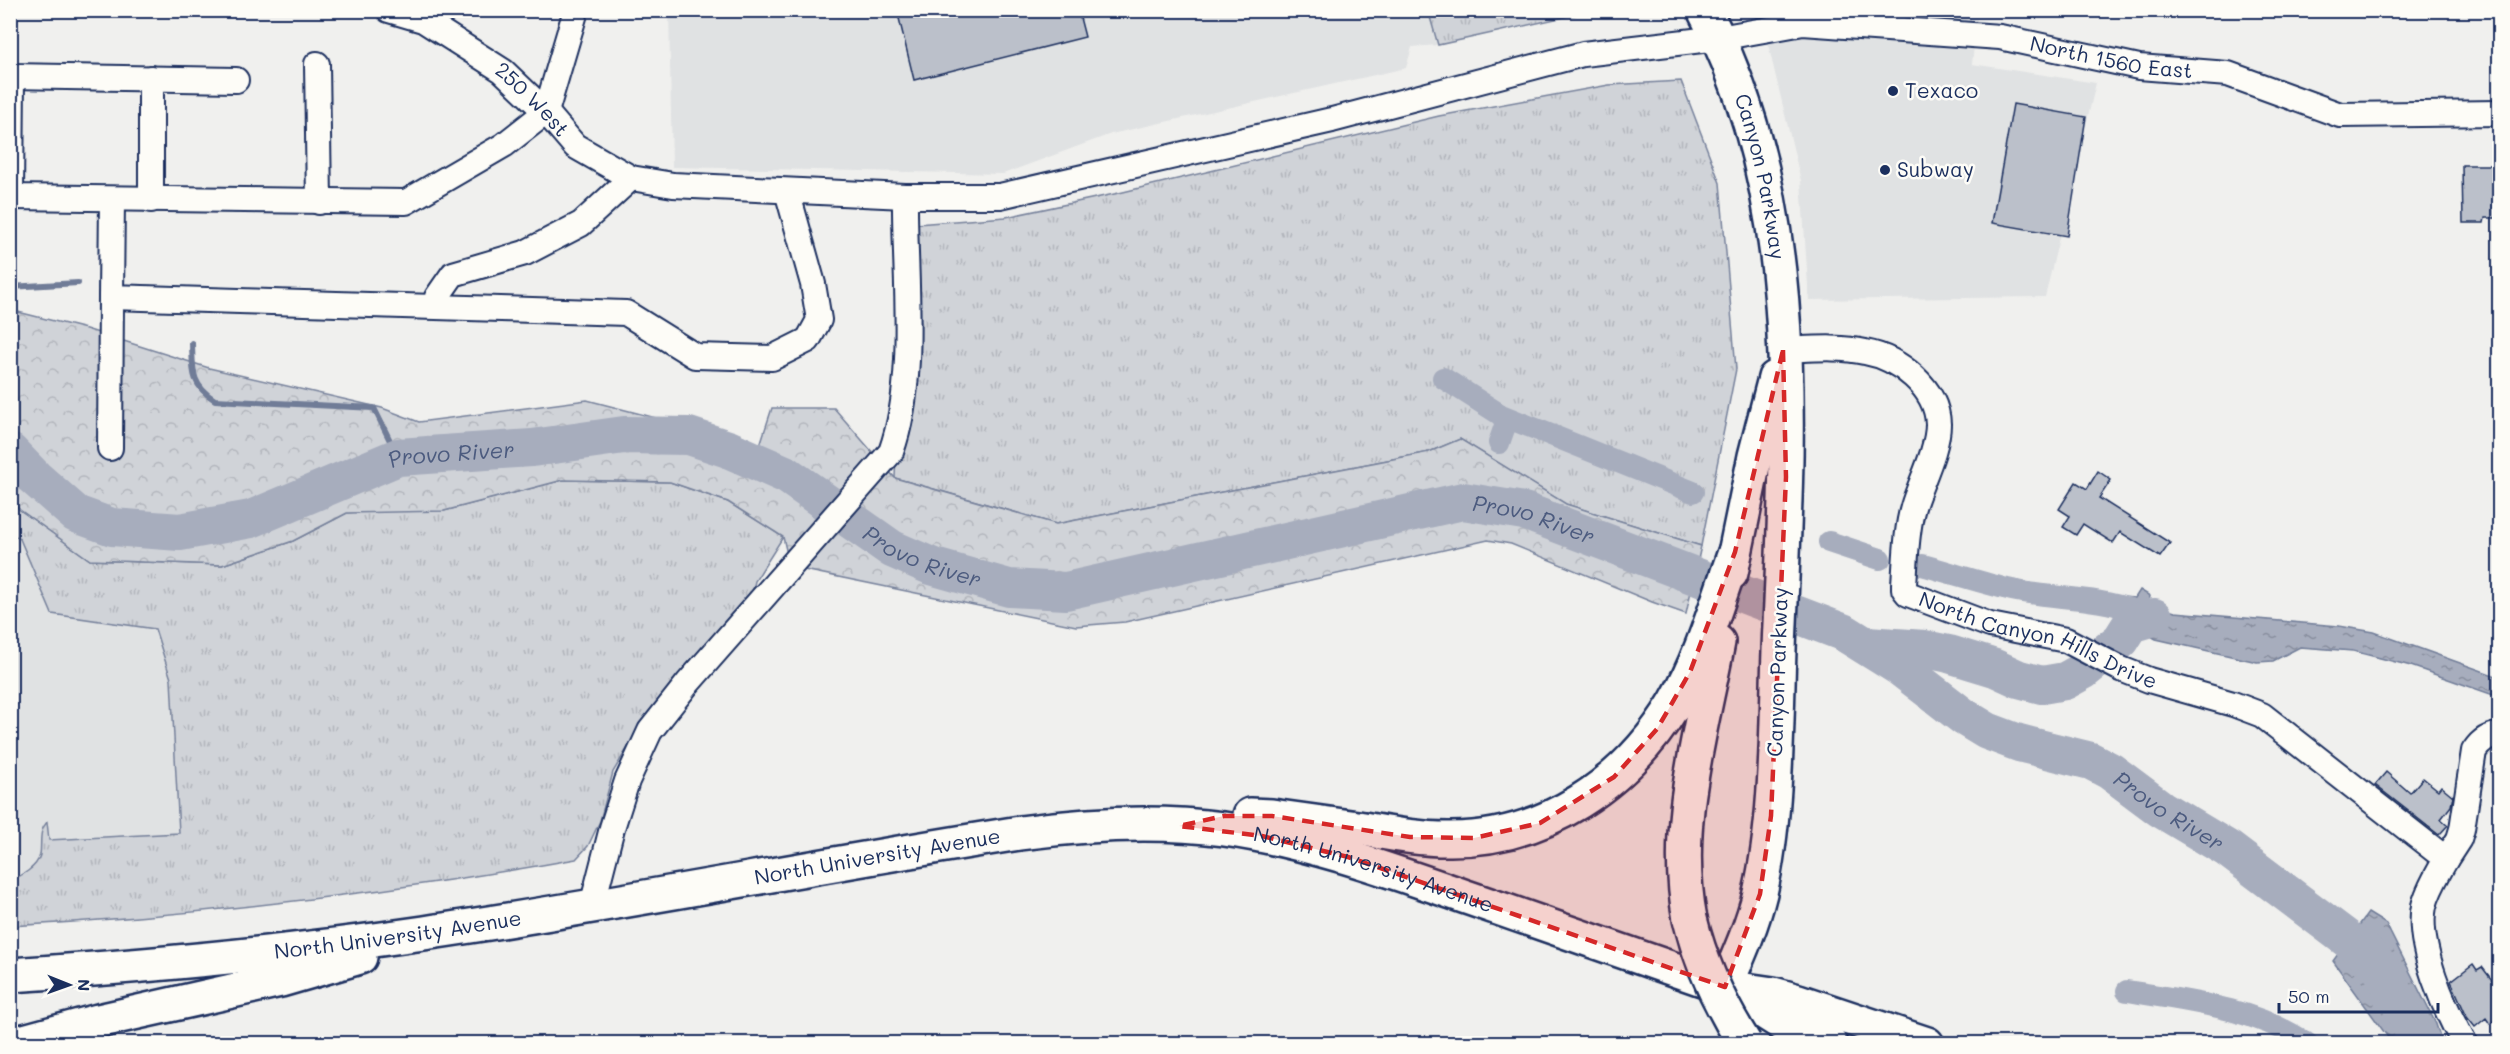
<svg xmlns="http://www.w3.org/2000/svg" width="2510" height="1054" font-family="Mali,sans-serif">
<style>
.built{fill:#e0e2e3}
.grass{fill:url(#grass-tufts);stroke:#76819b;stroke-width:1.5}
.forest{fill:url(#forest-crowns);stroke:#76819b;stroke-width:1.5}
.water{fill:url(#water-ripples);stroke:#6f7b97;stroke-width:1.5}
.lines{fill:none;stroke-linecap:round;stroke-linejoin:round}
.stream{stroke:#6f7b97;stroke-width:6}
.canal{stroke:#a7adbd;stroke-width:22}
.river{stroke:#a7adbd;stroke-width:38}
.building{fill:#bbc0ca;stroke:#1b2f5e;stroke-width:1.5}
.street-casing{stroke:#1b2f5e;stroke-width:28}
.highway-casing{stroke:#1b2f5e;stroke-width:38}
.street{stroke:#fdfcf7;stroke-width:24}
.highway{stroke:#fdfcf7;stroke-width:33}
.highway-bridge-casing{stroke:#1b2f5e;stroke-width:38;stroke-linecap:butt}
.highway-bridge{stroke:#fdfcf7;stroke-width:33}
.marked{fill:#d62828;fill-opacity:0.2;stroke:#d62828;stroke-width:4.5;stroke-dasharray:12 8;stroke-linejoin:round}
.poi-dot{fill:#1b2f5e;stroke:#fdfcf7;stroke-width:2}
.labels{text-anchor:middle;stroke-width:5;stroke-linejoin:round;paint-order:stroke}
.street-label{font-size:21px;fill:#1b2f5e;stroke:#fdfcf7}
.poi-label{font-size:21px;fill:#1b2f5e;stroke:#fdfcf7;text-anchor:start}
.water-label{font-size:22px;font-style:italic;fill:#4c5b7f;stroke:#fdfcf7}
</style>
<defs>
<pattern id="grass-tufts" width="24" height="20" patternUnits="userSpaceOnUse" patternTransform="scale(1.5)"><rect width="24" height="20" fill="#d0d3d8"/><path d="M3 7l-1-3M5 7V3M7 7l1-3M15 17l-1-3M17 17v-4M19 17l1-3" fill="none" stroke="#b2b5bc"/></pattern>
<pattern id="forest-crowns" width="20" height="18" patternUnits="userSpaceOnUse" patternTransform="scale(1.5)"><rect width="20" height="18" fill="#d0d3d8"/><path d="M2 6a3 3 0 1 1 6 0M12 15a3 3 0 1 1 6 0" fill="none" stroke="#b2b5bc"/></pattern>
<pattern id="water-ripples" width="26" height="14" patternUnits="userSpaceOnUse" patternTransform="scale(1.5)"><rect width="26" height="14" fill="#a7adbd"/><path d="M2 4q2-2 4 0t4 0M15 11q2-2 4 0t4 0" fill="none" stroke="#878d9d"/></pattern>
</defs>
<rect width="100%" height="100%" fill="#f0f0ee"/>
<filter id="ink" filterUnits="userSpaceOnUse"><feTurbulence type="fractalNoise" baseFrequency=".0167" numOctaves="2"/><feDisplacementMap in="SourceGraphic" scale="12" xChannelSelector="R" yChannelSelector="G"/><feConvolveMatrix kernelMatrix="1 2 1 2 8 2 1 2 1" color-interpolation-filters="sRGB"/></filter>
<g filter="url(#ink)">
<path class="built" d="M1428 10 1438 45 1412 47 1406 68 1111 134 1003 174 672 167 669 11Z
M1760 11H1978L1972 64 2096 83 2045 297 1809 300 1801 181Z
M10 533 20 539 52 614 155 629 171 679 179 833 48 840 47 822 41 829 40 858 21 877 11 879Z"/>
<path class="grass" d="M1428 10H1592V11L1438 45Z
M1681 81 1720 183 1736 369 1701 546 1565 504 1460 439 1429 452 1056 524 895 478 904 225 1006 217 1119 193 1439 116 1609 85Z
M563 480 670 482 728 502 783 537 755 581 752 594 650 711 613 772 600 821 588 846 576 859C389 893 200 915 11 926V879C21 877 37 867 40 855 42 842 38 832 47 822L49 840 179 833 171 679 155 629 52 614 20 539 11 533 10 500 20 510 90 560 222 565 293 541 347 513 393 509 444 511Z"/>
<path class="forest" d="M10 310 86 329 209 368 382 408 419 422 587 400 760 445 772 408H834L895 478 1056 524 1429 452 1460 439 1566 504 1701 546 1686 614 1652 602 1511 544 1488 540 1125 622 1076 626 790 567 783 537 728 502 670 482 563 480 444 511 347 513 293 541 222 565 90 560 20 510 11 500Z"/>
<path class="water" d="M2140 590 2150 596 2149 600 2158 607 2175 612 2339 626 2374 632 2499 677V697L2411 666 2353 651 2300 647 2273 661 2257 662 2156 639 2111 613V608L2107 607 2108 596 2135 598Z
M2368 913 2386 924 2436 1024 2442 1043H2392L2333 961Z"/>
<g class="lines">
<path class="stream" d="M10 287 78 283
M192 343C193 369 190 385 215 400L374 408 398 457"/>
<path class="canal" d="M1443 378 1501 415 1693 492
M1499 443 1506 423 1501 415
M1829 542 1880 559
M1922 565C1952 573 1982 583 2012 590 2053 599 2095 596 2136 611
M2127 991C2189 1001 2255 1008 2308 1044"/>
<g class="river">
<path id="s1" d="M10 452 35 478 76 514 112 527 180 532 251 519 398 457 532 448 624 435 689 436 728 449 787 475 892 549 931 566 1009 588 1066 591 1463 501 1524 511 1845 633 1898 666 1964 717 1987 731 2019 743 2091 761 2110 771 2161 809 2228 849 2366 953 2381 969 2423 1044"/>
<path d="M1867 645 1925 649 1949 654 1995 668 2019 679 2042 685 2065 681 2083 671 2121 640 2131 624 2154 617"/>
</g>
</g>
<path class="building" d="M897 10H1078L1085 37 914 80Z
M2013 104 2086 117 2067 236 1992 223Z
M2462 165H2499V218H2485L2484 223H2463Z
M2098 471 2111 480 2099 498 2170 543 2160 557 2120 532 2113 543 2083 524 2076 535 2063 527 2070 516 2059 509 2076 482 2087 489Z
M2386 772 2410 793 2423 778 2438 790 2441 786 2453 796 2451 806 2441 819 2448 825 2439 835 2375 785Z
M2473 964 2477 970 2482 967 2499 989V1016L2490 1024 2486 1018 2475 1027 2467 1017 2451 981Z"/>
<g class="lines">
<defs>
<g id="street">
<path id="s2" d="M389 10 423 20 503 71 546 112 575 146 631 178 673 185 905 196H1000L1332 120 1583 54 1719 38 1803 23 2000 37 2139 67 2228 74 2340 115 2500 113"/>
<path d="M317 64 319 202"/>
<path d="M10 76 236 80"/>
<path d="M12 76 11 197 406 202 504 145 546 112 576 10"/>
<path d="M112 200 111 297 626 313 695 356 772 358 808 340 819 320 813 284 787 191"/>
<path d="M151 200V78"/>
<path d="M436 306 437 297 453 274 525 253 581 224 631 178"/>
<path id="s3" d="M1783 350C1811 349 1839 346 1865 352 1899 358 1937 388 1938 424 1938 450 1920 483 1913 507 1906 531 1906 559 1904 584V589L1908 594 1990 625 2066 640 2121 669 2149 680 2233 704 2262 715 2446 859C2438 874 2428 889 2424 906 2416 945 2445 1011 2465 1044"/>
<path d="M110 448 111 297"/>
<path d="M2446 859 2459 839 2462 829 2474 751C2480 742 2488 735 2500 735"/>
<path d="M592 906 612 828 627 781 650 731 688 683 891 452C918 377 904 275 905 196"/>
</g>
<g id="highway">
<path id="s4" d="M1704 10C1803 195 1789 421 1780 624 1776 709 1779 811 1760 893 1752 926 1738 957 1725 987"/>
<path d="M1731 573 1755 456 1775 378"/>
<path d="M1250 815 1272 816C1301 820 1329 824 1358 828 1388 833 1417 839 1448 839 1544 840 1626 784 1675 703 1702 657 1717 602 1735 552"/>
<path d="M1690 919C1672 826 1701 733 1718 642"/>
<path id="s5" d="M10 975C148 966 287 953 424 933 623 904 821 864 1020 833 1086 824 1157 820 1224 829 1309 841 1391 871 1472 899 1557 929 1641 958 1725 987L1773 994 1798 1001 1927 1044"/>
<path d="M1737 995 1786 1026 1830 1044"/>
<path d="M13 1044 98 1021 281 980 360 957"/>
</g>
</defs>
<use href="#street" class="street-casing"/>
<use href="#highway" class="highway-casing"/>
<use href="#street" class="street"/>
<use href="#highway" class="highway"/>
<defs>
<path id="highway-bridge" d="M1690 919C1701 964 1720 1005 1745 1044"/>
</defs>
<use href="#highway-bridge" class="highway-bridge-casing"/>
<use href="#highway-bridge" class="highway-bridge"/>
</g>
</g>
<path class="marked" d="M1783 350 1786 477 1771 816 1760 894 1725 987 1348 857 1262 836 1179 826 1224 816H1272L1410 837 1474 838 1540 823 1614 777 1657 729 1690 672 1735 552Z"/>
<g class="poi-dot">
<circle cx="1893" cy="91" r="6"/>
<circle cx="1885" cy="170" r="6"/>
</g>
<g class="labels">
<g class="street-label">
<text dy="7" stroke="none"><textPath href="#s2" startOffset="1802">North 1560 East</textPath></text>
<text dy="7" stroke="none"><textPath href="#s2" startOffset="171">250 West</textPath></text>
<text dy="7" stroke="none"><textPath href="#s4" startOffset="177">Canyon Parkway</textPath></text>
<text dy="7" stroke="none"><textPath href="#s3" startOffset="507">North Canyon Hills Drive</textPath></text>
<text transform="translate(1778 672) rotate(-88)" y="7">Canyon Parkway</text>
<text dy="7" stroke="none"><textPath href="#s5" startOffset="876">North University Avenue</textPath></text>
<text dy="7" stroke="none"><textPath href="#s5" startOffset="1380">North University Avenue</textPath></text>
<text dy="7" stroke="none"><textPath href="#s5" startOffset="390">North University Avenue</textPath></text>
</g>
<g class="poi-label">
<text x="1905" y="98">Texaco</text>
<text x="1897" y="177">Subway</text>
</g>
<g class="water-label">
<text dy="8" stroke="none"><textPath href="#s1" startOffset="482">Provo River</textPath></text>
<text dy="8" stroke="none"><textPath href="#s1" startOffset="1616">Provo River</textPath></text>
<text dy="8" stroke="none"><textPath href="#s1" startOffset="986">Provo River</textPath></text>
<text dy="8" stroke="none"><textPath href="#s1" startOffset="2322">Provo River</textPath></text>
</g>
</g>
<rect width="2510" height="1054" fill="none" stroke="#fdfcf7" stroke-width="36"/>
<rect x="18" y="18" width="2474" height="1018" fill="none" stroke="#1b2f5e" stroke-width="2" filter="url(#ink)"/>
<g transform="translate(69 985) rotate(91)" stroke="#fdfcf7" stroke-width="4.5" paint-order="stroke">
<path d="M0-4.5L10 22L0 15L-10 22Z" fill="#1b2f5e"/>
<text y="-9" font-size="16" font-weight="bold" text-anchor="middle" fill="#1b2f5e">N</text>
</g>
<path d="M2279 1003v9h159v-9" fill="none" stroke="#1b2f5e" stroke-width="3"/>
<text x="2288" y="1003" font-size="18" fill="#1b2f5e" stroke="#fdfcf7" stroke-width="4.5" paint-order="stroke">50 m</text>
</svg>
